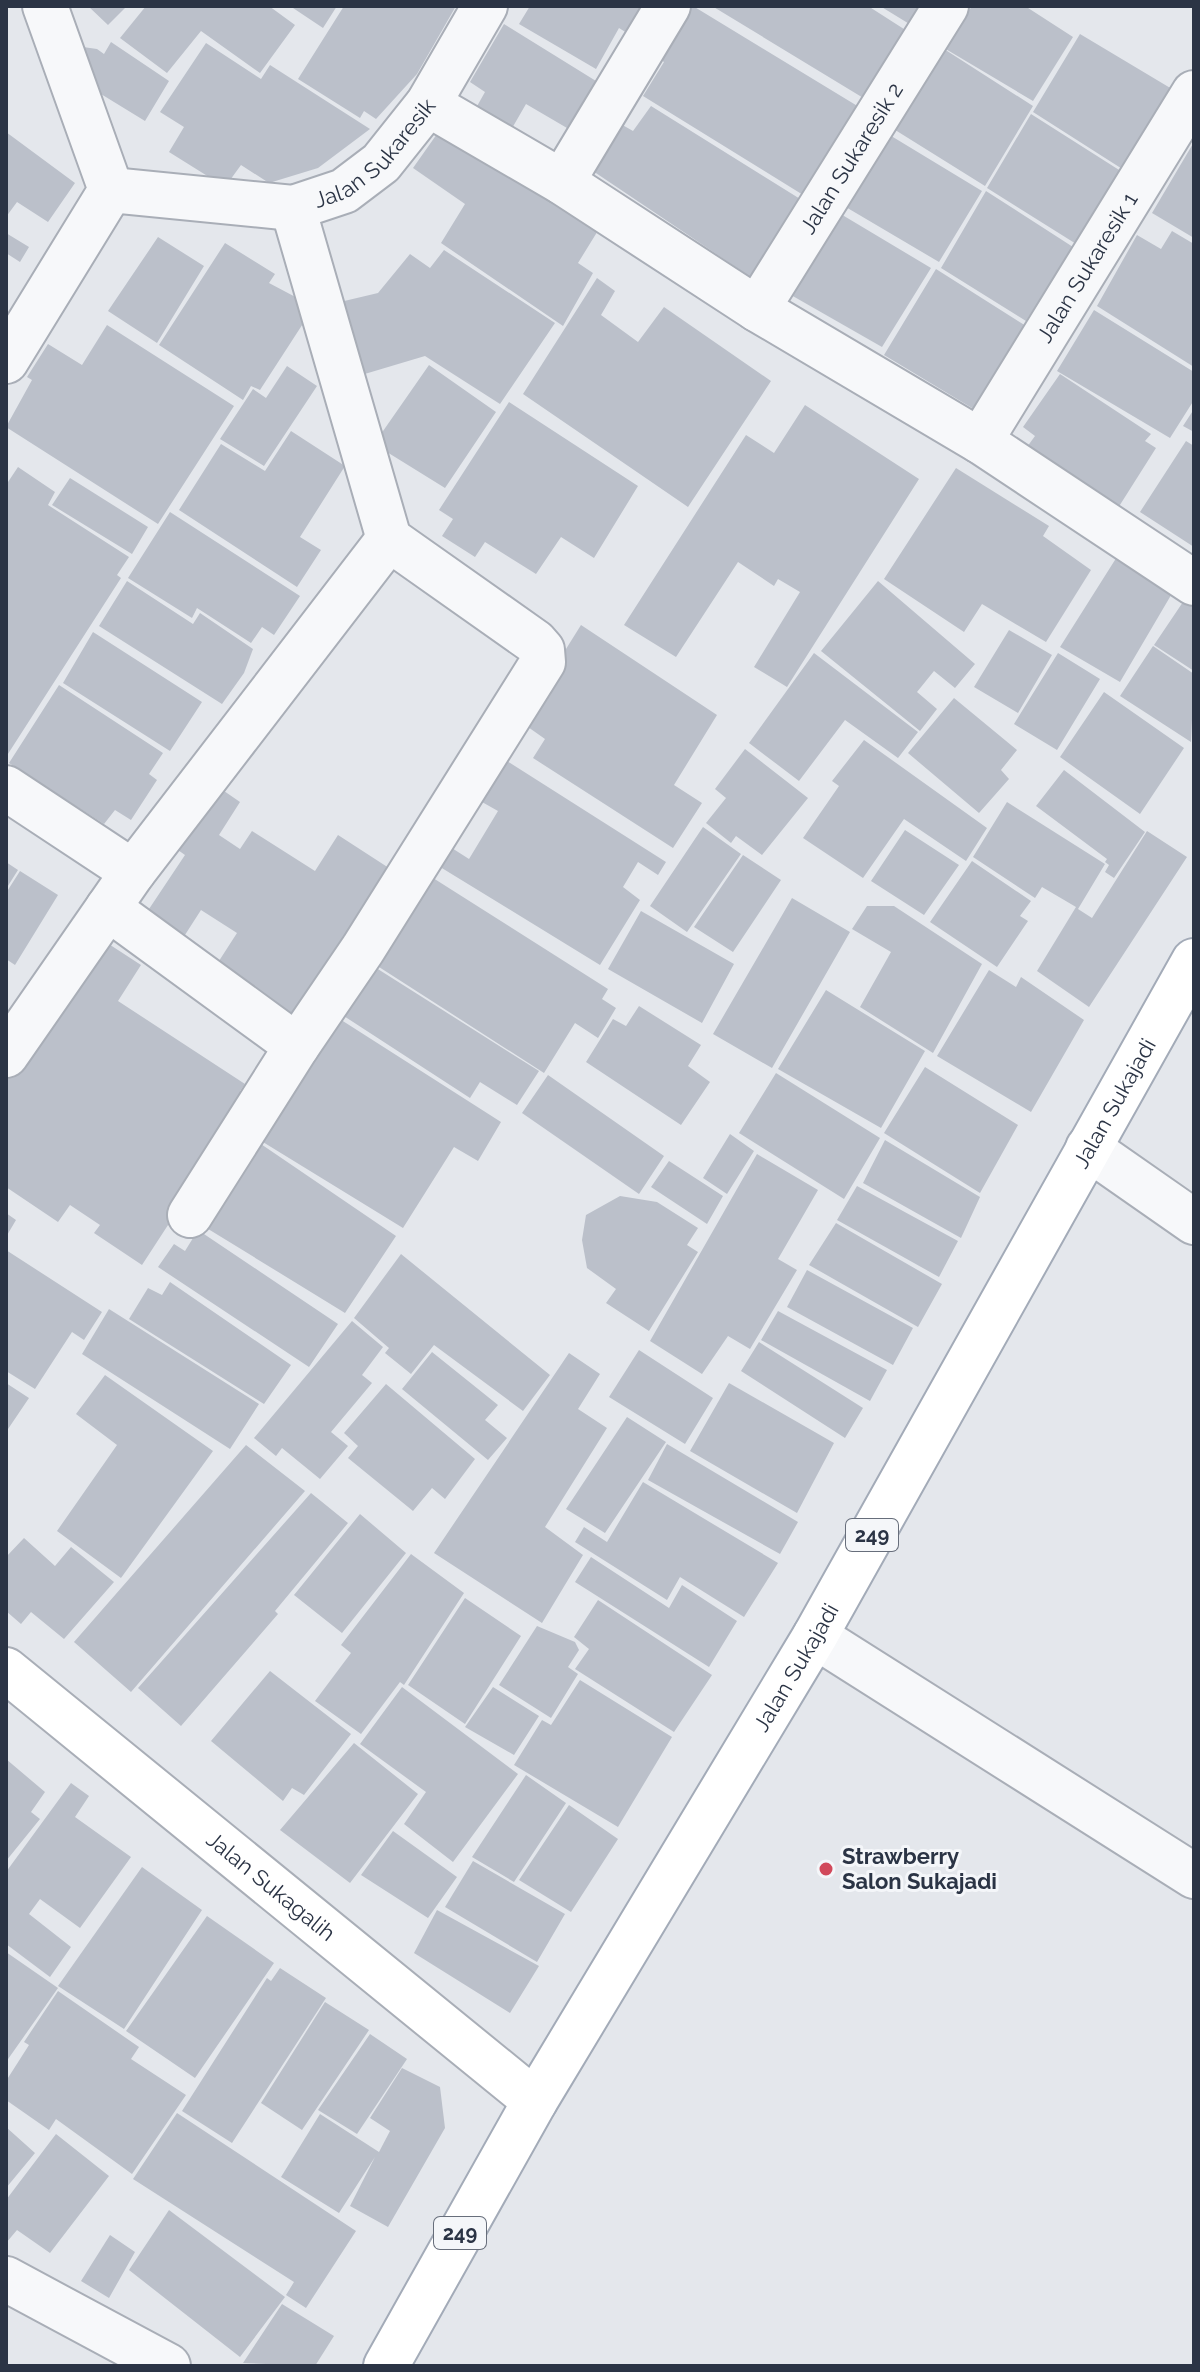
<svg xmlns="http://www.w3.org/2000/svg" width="1200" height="2372" font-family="Raleway,sans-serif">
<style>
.building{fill:#bbc0ca}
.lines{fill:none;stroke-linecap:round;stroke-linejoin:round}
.street-casing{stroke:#a9aeb7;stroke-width:48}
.secondary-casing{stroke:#a9aeb7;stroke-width:48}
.primary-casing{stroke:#a3abb8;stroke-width:48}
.street{stroke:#f7f8fa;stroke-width:44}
.secondary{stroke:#fff;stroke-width:44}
.primary{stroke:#fff;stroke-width:44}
.poi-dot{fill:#d1495b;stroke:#f4f6f9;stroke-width:3}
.labels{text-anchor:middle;stroke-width:6;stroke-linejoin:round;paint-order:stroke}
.shield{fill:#f4f6f9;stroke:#676e7b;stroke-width:2}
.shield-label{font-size:20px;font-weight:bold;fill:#2b3445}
.street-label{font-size:22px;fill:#2b3445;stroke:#f4f6f9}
.poi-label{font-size:22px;font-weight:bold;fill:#2b3445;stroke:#f4f6f9;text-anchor:start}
</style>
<rect width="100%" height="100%" fill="#e4e7ec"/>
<path class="building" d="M88 6H127L108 25Z
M146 6H269L295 25 260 73 201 31 167 73 120 38Z
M290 6H337L323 28Z
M344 6H456L417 74 376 119 364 111 360 118 298 79Z
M530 6H643L627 33 619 28 596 69 519 24Z
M682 6H693L864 110 808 198 643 96 664 62 658 58Z
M712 6H868L907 31 865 99Z
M880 6H923L911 25Z
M972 6H1025L1073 37 1033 101 944 48Z
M504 24 596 81 567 128 526 104 511 130 476 108 485 92 470 82Z
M1080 34 1177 92 1127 172 1033 112Z
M111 42 169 81 145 121 83 83 76 46 97 49 104 54Z
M206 43 261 79 270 65 370 129 318 168 269 183 241 165 225 187 169 152 184 127 160 112Z
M944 49 1033 106 985 186 892 128Z
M651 106 805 202 755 280 581 163 612 119 633 131Z
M1031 114 1127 175 1081 247 987 188Z
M444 124 599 229 578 263 593 273 563 326 441 243 465 204 413 168Z
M883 131 982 191 939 262 839 203Z
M6 132 75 183 48 222 17 202 6 217Z
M1194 142V238L1152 213Z
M986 191 1073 247 1026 321 941 268Z
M834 210 931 268 882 347 784 291Z
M1172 231 1194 244V367L1097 306 1137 235 1161 249Z
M6 233 29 247 20 262 6 253Z
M158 237 204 266 157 343 108 311Z
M225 243 275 274 269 283 303 301 306 319 260 390 251 386 243 400 159 345Z
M444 250 555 323 500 404 425 356 358 376 340 302 378 293 410 254 430 268Z
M936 269 1026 326 977 411 884 355Z
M597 278 615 291 601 315 638 342 664 307 771 381 688 507 523 394Z
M1094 310 1194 372V400L1170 438 1057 371Z
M107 325 234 406 158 524 6 427 32 380 27 377 48 344 82 365Z
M429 365 496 412 445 488 374 444Z
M287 366 317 386 264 466 220 439 253 389 266 398Z
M1060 374 1151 434 1145 441 1156 448 1118 508 1027 447 1035 436 1023 427Z
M509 402 638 486 594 558 561 537 536 574 485 542 475 557 442 536 453 519 439 510Z
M805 405 919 479 787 687 754 667 800 592 778 579 774 586 738 562 676 657 624 625 746 435 774 453Z
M1194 409V432L1183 426Z
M291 431 345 466 300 537 321 550 297 587 179 510 221 444 265 471Z
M1186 441 1194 446V547L1140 512Z
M18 467 55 492 48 505 129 557 117 575 121 578 6 757V485Z
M956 468 1049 526 1043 536 1091 570 1046 642 982 604 964 632 884 579Z
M70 478 148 527 132 554 52 505Z
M170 512 300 596 274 635 262 627 251 643 197 608 192 618 128 578Z
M1120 552 1177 585 1120 682 1060 647Z
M127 581 193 624 200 613 253 649 244 673 222 704 99 626Z
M878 581 975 664 955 688 934 671 917 692 937 709 920 731 821 651Z
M1185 599 1194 605V671L1154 645Z
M581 625 717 715 674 785 702 803 673 848 533 758 545 739 528 727 551 694 541 689Z
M1009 630 1052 655 1018 713 974 687Z
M93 632 202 702 170 751 63 683Z
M1153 646 1194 674 1191 742 1120 696Z
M814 653 918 732 898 758 845 720 799 781 749 743Z
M1058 653 1100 679 1057 750 1014 724Z
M59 685 163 753 149 774 157 780 131 820 115 810 104 824 9 763Z
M1104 692 1184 748 1140 814 1060 757Z
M954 698 1017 750 1001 770 1009 779 979 813 908 753Z
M864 740 987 828 966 861 904 819 863 878 803 838 839 786 832 781Z
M745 749 808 798 762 855 736 836 731 843 706 823 726 798 715 789Z
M507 761 666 862 658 875 638 862 623 887 640 900 600 965 432 862 444 843 469 859 498 811 482 802Z
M1064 770 1145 832 1114 878 1105 872 1109 865 1105 862 1107 859 1036 806Z
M211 782 240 802 219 835 240 849 252 831 315 871 338 835 392 870 294 1016 217 964 237 933 201 910 183 938 147 912 185 855 168 843Z
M1007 802 1105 864 1078 909 1092 918 1147 831 1187 857 1089 1007 1037 971 1076 907 1042 887 1035 898 973 857Z
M703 827 741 854 687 932 650 906Z
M905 830 959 865 924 915 871 881Z
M743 855 781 880 733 952 694 927Z
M972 861 1031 901 1020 916 1028 921 997 967 930 922Z
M6 862 18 870 6 889Z
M20 871 58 895 15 965 6 959V893Z
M422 871 608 989 602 999 616 1008 598 1038 575 1023 544 1073 365 958Z
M792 898 850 932 772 1068 713 1034Z
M867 906H894L982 964 933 1053 860 1007 891 952 852 929Z
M641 911 734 964 702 1023 608 969Z
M98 937 141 965 118 1001 245 1084 240 1091 250 1099 142 1265 94 1233 100 1225 70 1205 58 1222 6 1187V1077Z
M362 959 539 1071 517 1105 480 1082 470 1098 330 1007Z
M989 970 1016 987 1021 977 1084 1020 1031 1112 937 1056Z
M826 990 925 1051 881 1128 778 1069Z
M639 1006 701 1045 688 1066 710 1082 681 1125 586 1062 613 1019 626 1026Z
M335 1016 501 1122 478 1161 454 1147 403 1228 258 1139Z
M925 1067 1018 1125 980 1193 884 1133Z
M776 1073 880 1138 844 1199 739 1133Z
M548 1075 664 1156 639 1194 522 1113Z
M730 1134 754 1151 727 1194 703 1178Z
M255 1140 396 1236 345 1313 200 1224Z
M885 1140 980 1197 961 1238 863 1183Z
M757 1154 818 1190 778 1259 797 1270 750 1349 728 1336 702 1374 650 1341Z
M669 1161 723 1196 707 1224 651 1187Z
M857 1186 958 1241 939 1277 837 1220Z
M620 1196 657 1202 698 1228 687 1245 698 1252 649 1331 606 1303 616 1289 587 1268 582 1240 586 1215Z
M6 1213 16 1220 6 1237Z
M836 1223 942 1284 918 1327 809 1265Z
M198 1230 338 1324 309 1367 158 1267 174 1244 185 1251Z
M6 1250 102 1312 84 1340 72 1332 35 1389 6 1371Z
M401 1254 550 1375 523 1411 434 1345 411 1374 385 1353 389 1348 354 1318Z
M807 1270 913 1328 893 1365 787 1307Z
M170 1282 291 1365 264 1404 129 1319 148 1288 162 1295Z
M109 1309 259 1404 230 1449 82 1354Z
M778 1311 887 1370 870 1401 761 1340Z
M352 1321 383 1347 362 1375 372 1383 331 1432 348 1446 320 1479 282 1448 276 1456 254 1438Z
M759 1342 863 1408 845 1438 741 1371Z
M639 1350 713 1398 685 1444 609 1397Z
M432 1352 498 1405 485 1420 507 1438 488 1460 402 1389Z
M569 1353 600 1374 578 1409 607 1428 545 1527 583 1555 542 1623 434 1553Z
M105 1375 213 1451 121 1578 57 1531 117 1445 76 1414Z
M6 1383 29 1398 6 1432Z
M729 1383 834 1443 797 1513 690 1451Z
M386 1384 475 1459 445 1499 432 1488 413 1511 348 1458 358 1446 344 1433Z
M627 1417 666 1442 605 1533 566 1509Z
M667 1444 798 1522 780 1554 648 1480Z
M246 1445 305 1491 131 1692 74 1642Z
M643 1482 778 1563 744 1617 680 1577 667 1600 575 1542 584 1527 607 1542Z
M311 1493 348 1523 275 1611 278 1614 181 1726 138 1688Z
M360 1514 406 1553 342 1633 294 1595Z
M24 1538 55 1566 71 1547 114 1582 64 1639 31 1612 21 1624 6 1611V1557Z
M411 1554 464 1593 404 1685 400 1682 361 1734 315 1701 351 1653 341 1645Z
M591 1557 669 1608 682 1585 737 1621 709 1667 575 1582Z
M465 1598 521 1636 465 1724 408 1685Z
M598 1600 712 1675 674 1732 575 1669 589 1649 574 1637Z
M537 1626 575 1642 579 1650 568 1667 578 1674 551 1718 499 1685Z
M270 1671 351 1734 304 1795 292 1788 283 1801 211 1741Z
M580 1680 672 1737 618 1827 514 1765 542 1720 551 1725Z
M402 1687 518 1774 453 1862 404 1824 426 1792 360 1744Z
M493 1687 539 1716 514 1755 465 1727Z
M354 1743 418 1794 350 1883 280 1830Z
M6 1759 45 1792 31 1812 40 1819 6 1861Z
M526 1775 566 1803 514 1882 472 1857Z
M71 1783 89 1796 75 1817 131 1857 80 1928 40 1899 29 1914 71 1947 50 1977 6 1944V1872Z
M569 1805 618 1839 571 1912 519 1880Z
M393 1831 457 1877 428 1918 361 1875Z
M473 1861 565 1914 537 1962 445 1907Z
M142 1867 202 1910 124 2029 58 1986Z
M437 1910 539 1966 510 2013 414 1953Z
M207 1916 274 1963 195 2078 126 2031Z
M6 1952 58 1988 6 2062Z
M280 1968 326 1998 232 2143 182 2111 267 1978 271 1981Z
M58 1991 139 2047 131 2059 186 2095 132 2174 56 2119 49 2130 6 2100V2081L29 2045 24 2042Z
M325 2002 369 2030 302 2130 261 2103Z
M370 2034 407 2059 357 2134 318 2110Z
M402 2068 440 2087 445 2128 388 2227 350 2206 375 2157 339 2213 281 2177 320 2114 379 2152 390 2131 370 2118Z
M177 2113 356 2231 306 2308 286 2295 294 2282 133 2179Z
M6 2127 35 2153 6 2188Z
M56 2134 109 2176 50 2253 17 2230 6 2243V2200Z
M169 2210 285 2297 240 2357 129 2270Z
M110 2235 135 2252 109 2298 81 2281Z
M282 2304 334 2336 315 2366 243 2363Z"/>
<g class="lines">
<defs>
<g id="street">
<path d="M428 104 562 182 757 309 980 441 1194 583"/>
<path d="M562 182 668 6"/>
<path id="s1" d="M111 190 293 208 344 191 381 163 428 104 485 6"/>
<path d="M293 208 389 539 535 642 542 650 543 662 363 949 297 1046"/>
<path id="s2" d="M757 309 946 6"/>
<path d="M6 361 111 190 45 6"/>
<path id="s3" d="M980 441 1194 93"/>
<path d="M6 788 133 872"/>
<path d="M108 908 297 1046 190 1215"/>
<path d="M6 1055 133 872 389 539"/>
<path d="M1088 1148 1194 1222"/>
<path d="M815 1636 1194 1876"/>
<path d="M6 2279 168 2366"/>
</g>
<g id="secondary">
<path id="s4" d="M6 1670 535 2101"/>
</g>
<g id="primary">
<path id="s5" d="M386 2366 535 2101 815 1636 1194 961"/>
</g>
</defs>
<use href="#street" class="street-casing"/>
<use href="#secondary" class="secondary-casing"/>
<use href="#primary" class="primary-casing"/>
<use href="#street" class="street"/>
<use href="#secondary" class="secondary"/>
<use href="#primary" class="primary"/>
</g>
<circle class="poi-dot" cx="826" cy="1869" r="8"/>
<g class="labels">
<g class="shield">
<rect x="846" y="1519" width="52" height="32" rx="6"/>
<rect x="434" y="2217" width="52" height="32" rx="6"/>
</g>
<g class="shield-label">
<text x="872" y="1542">249</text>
<text x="460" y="2240">249</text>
</g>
<g class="street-label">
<text dy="8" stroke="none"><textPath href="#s1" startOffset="284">Jalan Sukaresik</textPath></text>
<text dy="8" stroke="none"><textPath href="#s2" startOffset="178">Jalan Sukaresik 2</textPath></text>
<text dy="8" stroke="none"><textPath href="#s3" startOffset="204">Jalan Sukaresik 1</textPath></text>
<text dy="8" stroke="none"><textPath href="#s5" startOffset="1458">Jalan Sukajadi</textPath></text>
<text dy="8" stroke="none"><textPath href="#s5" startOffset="810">Jalan Sukajadi</textPath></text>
<text dy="8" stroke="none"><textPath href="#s4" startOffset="342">Jalan Sukagalih</textPath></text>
</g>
<g class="poi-label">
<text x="842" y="1864">Strawberry<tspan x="842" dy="25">Salon Sukajadi</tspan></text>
</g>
</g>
<rect width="1200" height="2372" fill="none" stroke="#2b3445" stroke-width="16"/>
</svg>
